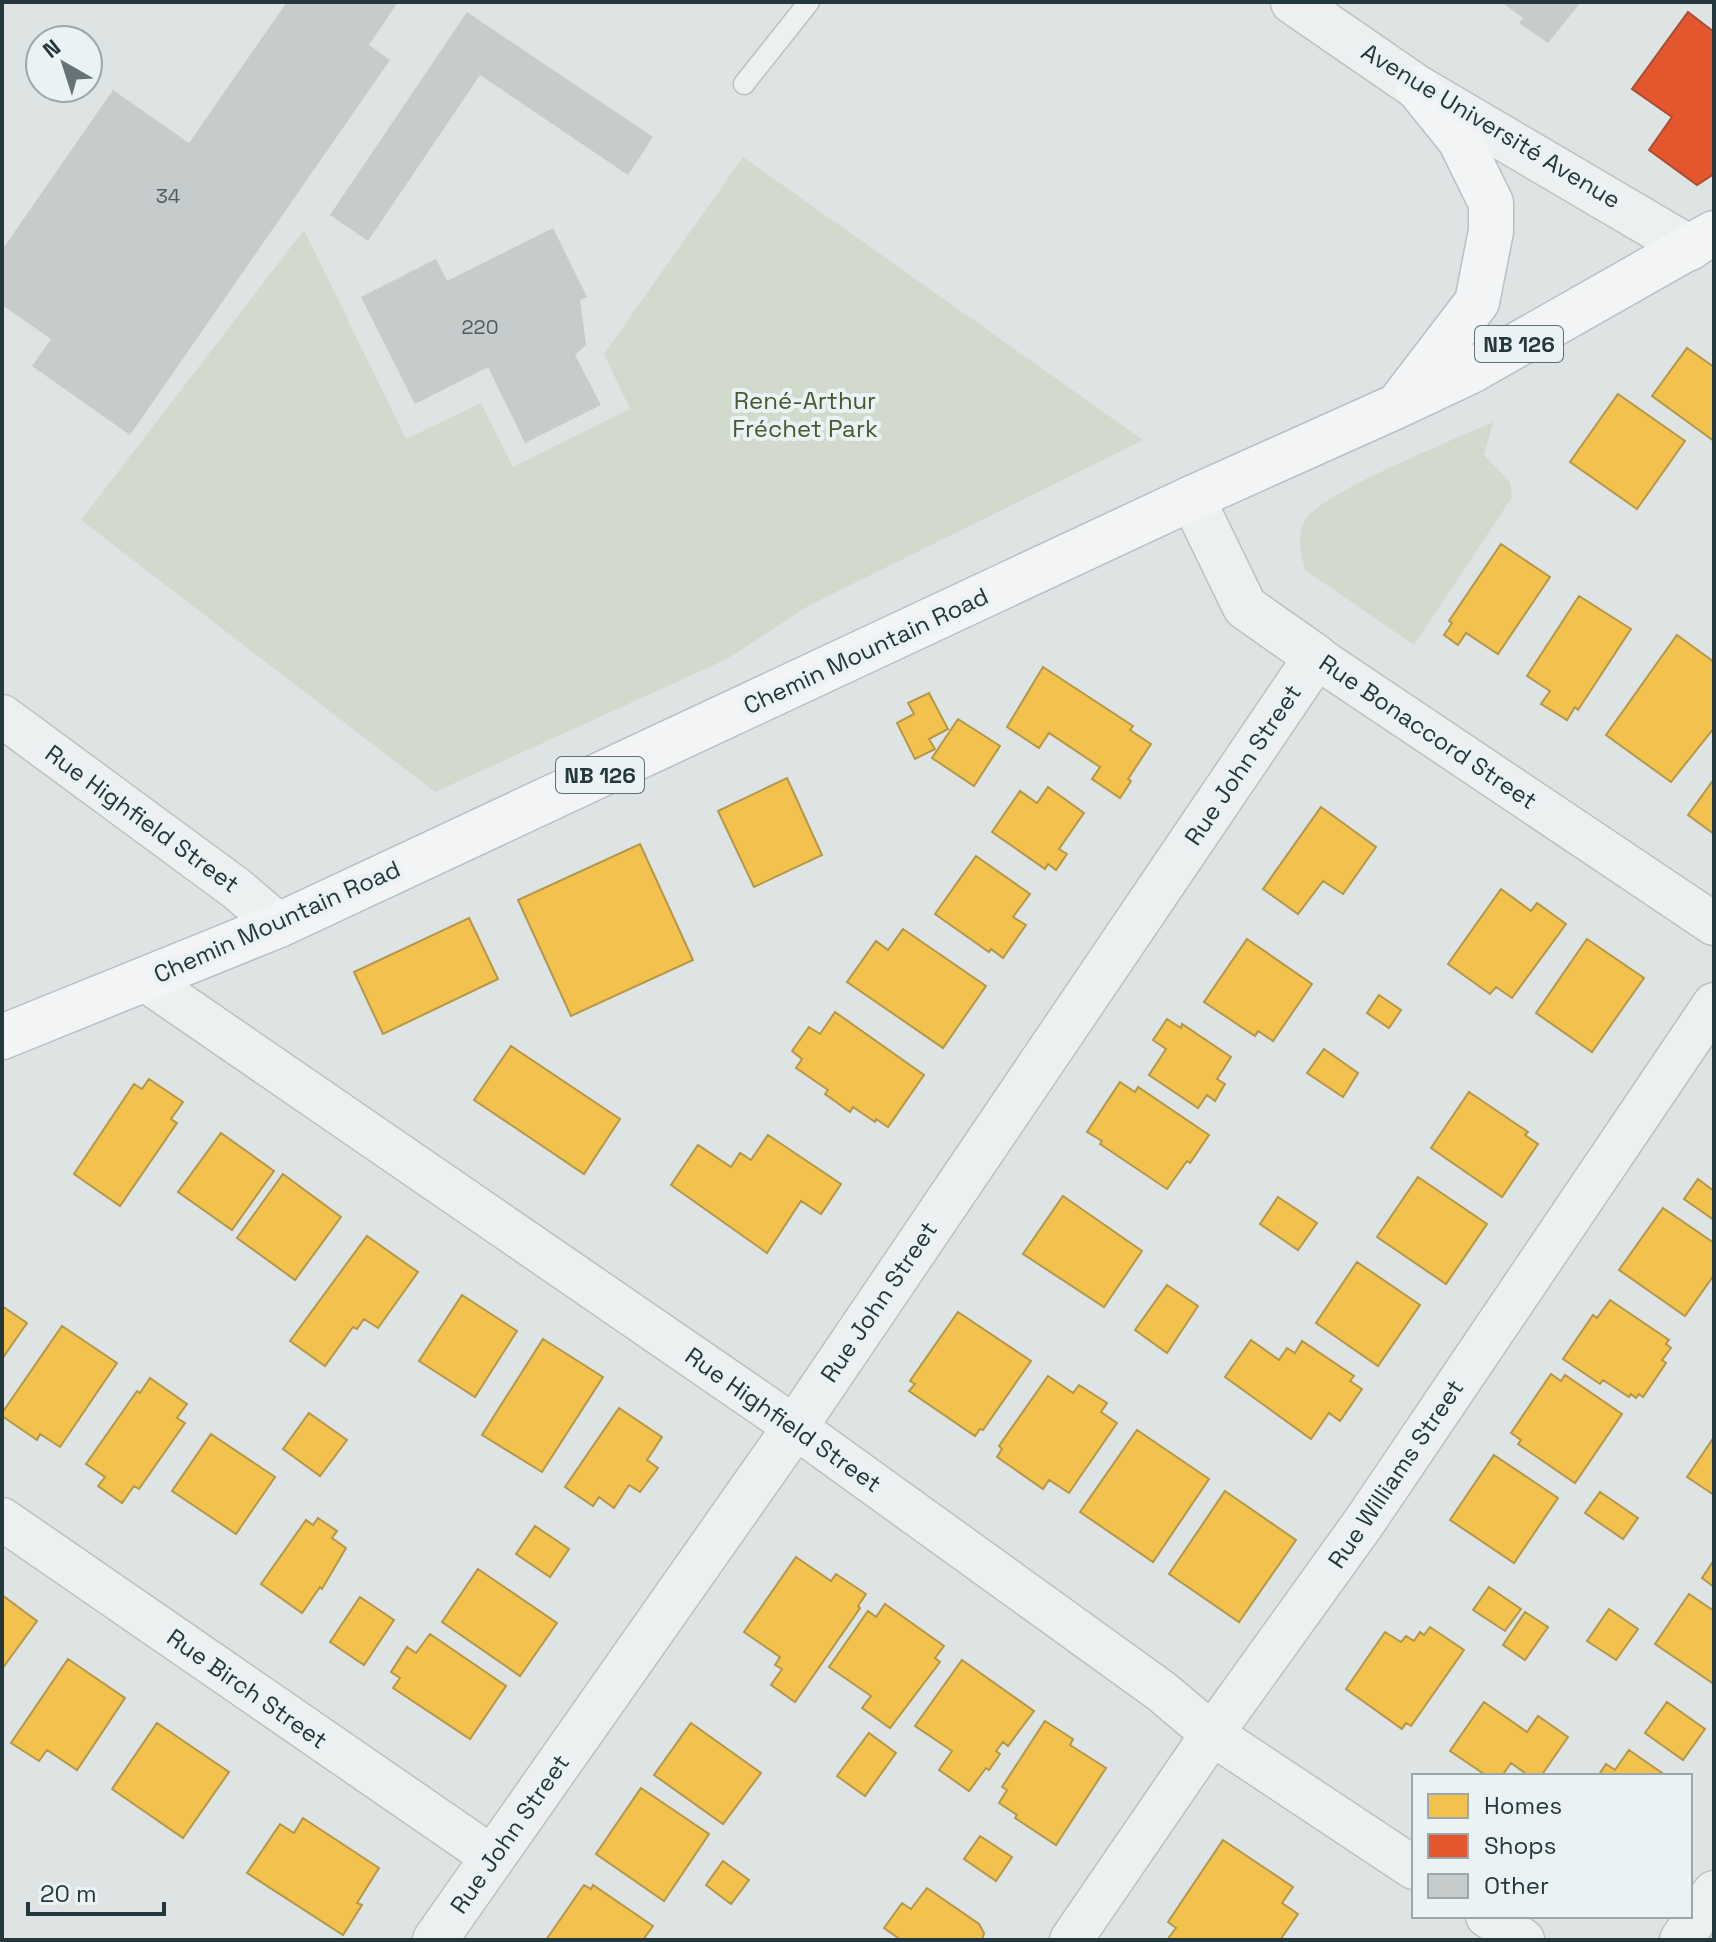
<svg xmlns="http://www.w3.org/2000/svg" width="1716" height="1942" font-family="'Space Grotesk',sans-serif">
<style>
.green{fill:#d2d9cd}
.homes{fill:#f2c14e;stroke:#b49849;stroke-width:2}
.shops{fill:#e4572e;stroke:#aa4d32;stroke-width:2}
.building{fill:#c6cbcb}
.lines{fill:none;stroke-linecap:round;stroke-linejoin:round}
.service-casing{stroke:#bcc1c1;stroke-width:23}
.minor-casing{stroke:#bcc1c1;stroke-width:45}
.tertiary-casing{stroke:#bcc1c1;stroke-width:47}
.primary-casing{stroke:#b9c0c1;stroke-width:47}
.service{stroke:#edf0f1;stroke-width:20}
.minor{stroke:#edf0f1;stroke-width:42}
.tertiary{stroke:#edf0f1;stroke-width:44}
.primary{stroke:#f2f4f5;stroke-width:44}
.labels{text-anchor:middle;stroke-width:8;stroke-linejoin:round;paint-order:stroke}
.number-label{font-size:20px;fill:#4d5d61}
.shield{fill:#eaf2f4;stroke:#5f6f74;stroke-width:2}
.shield-label{font-size:22px;font-weight:bold;fill:#24373d}
.street-label{font-size:24px;fill:#24373d;stroke:#eaf2f4}
.park-label{font-size:24px;fill:#495931;stroke:#eaf2f4}
</style>
<rect width="100%" height="100%" fill="#dee3e3"/>
<path class="green" d="M743 157 1143 440 808 606 727 659 435 792 81 520 304 230 406 439 481 403 513 467 630 409 604 354Z
M1493 422 1484 455 1510 482 1512 497 1414 645 1305 570C1301 554 1297 538 1304 522 1318 493 1457 439 1493 422Z"/>
<path class="homes" d="M1687 348 1714 367V441L1652 396Z
M1618 394 1685 441 1637 509 1570 462Z
M1501 544 1550 577 1498 654 1466 633 1458 645 1444 635 1452 623 1449 621Z
M1579 596 1631 629 1578 710 1575 707 1567 720 1541 704 1550 691 1527 676Z
M1677 635 1714 662V728L1671 782 1606 735Z
M1043 667 1133 726 1130 730 1151 744 1128 779 1131 781 1120 798 1092 779 1100 767 1049 733 1039 748 1007 727Z
M929 693 948 729 929 739 935 749 915 759 897 723 914 714 908 703Z
M958 719 1000 746 974 786 932 758Z
M787 778 822 855 754 887 718 811Z
M1714 779V834L1688 815Z
M1048 787 1084 813 1059 849 1067 854 1056 870 1048 864 1045 869 992 832 1020 791 1037 803Z
M1321 807 1376 847 1343 894 1323 881 1298 914 1263 889Z
M640 844 693 960 571 1016 518 900Z
M976 856 1030 894 1013 917 1026 925 1003 958 991 949 989 952 935 914Z
M1501 889 1531 911 1537 903 1566 924 1512 998 1496 987 1490 994 1448 964Z
M469 918 498 979 383 1034 354 972Z
M903 929 986 986 943 1048 847 982 876 941 888 950Z
M1247 939 1312 984 1273 1041 1258 1031 1255 1036 1204 1002Z
M1587 939 1644 978 1592 1052 1536 1013Z
M1379 995 1401 1010 1389 1028 1367 1013Z
M835 1012 924 1075 888 1127 876 1119 875 1122 853 1107 850 1112 825 1094 828 1090 796 1068 802 1059 792 1051 809 1027 820 1034Z
M1167 1019 1181 1028 1182 1024 1231 1057 1217 1079 1225 1084 1215 1101 1207 1095 1198 1108 1149 1075 1166 1049 1153 1040Z
M511 1046 620 1119 584 1174 474 1100Z
M1324 1049 1358 1073 1343 1097 1307 1073Z
M149 1079 183 1102 171 1119 177 1123 120 1206 74 1174 134 1084 142 1089Z
M1120 1082 1135 1092 1138 1087 1209 1135 1190 1163 1187 1161 1167 1189 1100 1144 1102 1141 1087 1132Z
M1469 1092 1528 1132 1525 1135 1538 1144 1502 1197 1431 1148Z
M221 1133 274 1171 232 1230 178 1192Z
M768 1135 841 1184 821 1214 801 1201 767 1253 671 1185 698 1145 731 1167 740 1153 751 1160Z
M283 1174 341 1217 295 1280 237 1238Z
M1418 1177 1487 1224 1446 1284 1377 1237Z
M1698 1179 1714 1191V1220L1684 1199Z
M1063 1196 1142 1251 1104 1307 1023 1254Z
M1278 1197 1317 1223 1298 1250 1260 1224Z
M1663 1208 1714 1243V1275L1685 1316 1619 1270Z
M367 1236 418 1272 378 1328 364 1319 357 1329 353 1327 325 1366 290 1341Z
M1357 1262 1420 1305 1378 1366 1316 1323Z
M1167 1285 1198 1306 1167 1353 1135 1330Z
M462 1295 517 1331 475 1397 419 1361Z
M1610 1300 1669 1340 1666 1344 1671 1348 1662 1360 1666 1363 1643 1397 1639 1394 1636 1398 1631 1394 1629 1397 1603 1380 1600 1384 1563 1359 1593 1315 1597 1318Z
M2 1306 27 1323 2 1359Z
M958 1312 1031 1361 983 1430 980 1429 975 1436 909 1391 915 1384 910 1381Z
M62 1326 117 1363 60 1447 40 1434 37 1440 2 1416V1413Z
M543 1339 603 1377 542 1472 482 1435Z
M1251 1340 1279 1360 1287 1348 1295 1353 1302 1341 1354 1376 1350 1381 1362 1389 1340 1421 1329 1413 1311 1439 1225 1377Z
M1551 1374 1561 1381 1565 1375 1622 1414 1575 1483 1518 1444 1521 1440 1511 1433Z
M1048 1376 1073 1393 1079 1385 1107 1403 1101 1412 1117 1423 1069 1493 1049 1480 1043 1489 997 1457 1002 1449 999 1446Z
M150 1378 187 1404 177 1418 185 1423 139 1489 134 1486 122 1503 98 1486 105 1477 86 1464 137 1391 140 1393Z
M619 1408 662 1437 647 1460 658 1468 640 1492 629 1485 614 1508 599 1497 593 1506 565 1487Z
M309 1413 347 1440 320 1476 283 1449Z
M1137 1430 1209 1479 1153 1562 1080 1512Z
M211 1434 275 1477 236 1534 172 1491Z
M1714 1437V1495L1687 1477Z
M1494 1455 1558 1498 1514 1563 1450 1520Z
M1225 1491 1296 1540 1239 1622 1169 1574Z
M1600 1492 1638 1518 1623 1539 1585 1513Z
M318 1518 337 1531 332 1538 346 1548 322 1589 320 1587 302 1613 261 1584 306 1520 313 1525Z
M535 1526 569 1549 550 1577 516 1554Z
M796 1557 831 1581 836 1574 866 1594 858 1606 860 1608 795 1702 771 1685 782 1669 775 1665 780 1657 744 1632Z
M1714 1560V1587L1702 1578Z
M478 1569 557 1623 520 1676 442 1622Z
M1489 1587 1521 1609 1505 1631 1473 1610Z
M1689 1594 1714 1611V1684L1655 1644Z
M2 1595 37 1621 2 1669Z
M360 1597 394 1620 364 1665 330 1642Z
M885 1604 944 1646 935 1658 940 1662 890 1728 862 1708 871 1696 829 1667 868 1611 876 1617Z
M1609 1609 1638 1629 1616 1660 1587 1641Z
M1525 1612 1548 1627 1525 1660 1503 1645Z
M1430 1627 1464 1650 1411 1726 1406 1723 1402 1729 1346 1689 1385 1632 1401 1642 1406 1636 1414 1641 1420 1632 1424 1635Z
M430 1634 506 1686 470 1739 393 1688 400 1678 391 1672 407 1647 416 1653Z
M68 1659 125 1698 77 1770 47 1750 39 1761 11 1743Z
M962 1660 1034 1711 1008 1746 1003 1742 996 1751 1000 1754 989 1770 986 1768 969 1791 939 1770 952 1751 915 1726Z
M1484 1702 1527 1732 1538 1716 1568 1737 1541 1776H1529L1511 1763 1502 1776H1487L1450 1751Z
M1667 1702 1705 1729 1683 1760 1645 1733Z
M1045 1721 1073 1739 1070 1745 1106 1768 1056 1845 1015 1818 1017 1815 999 1803 1007 1790 1002 1787Z
M157 1723 229 1772 183 1838 112 1789Z
M691 1723 761 1773 723 1824 654 1775Z
M869 1733 896 1753 865 1796 837 1776Z
M1629 1750 1662 1773 1659 1776H1598L1606 1764 1615 1770Z
M641 1788 709 1834 664 1901 596 1854Z
M303 1818 379 1868 357 1903 362 1905 343 1935 247 1873 280 1824 294 1833Z
M980 1836 1012 1857 996 1881 964 1859Z
M1223 1840 1293 1887 1282 1903 1298 1914 1280 1940H1167L1176 1928 1168 1922Z
M723 1861 749 1880 731 1904 706 1885Z
M584 1885 591 1889 593 1885 653 1926 643 1940H546Z
M927 1888 979 1924 984 1933 982 1940H901L884 1928 902 1903 911 1909Z"/>
<path class="shops" d="M1688 12 1714 32V174L1697 185 1649 150 1672 117 1632 89Z"/>
<path class="building" d="M287 2H398L369 45 390 60 130 435 32 366 51 339 2 305V250L113 90 189 143Z
M1501 2H1581L1548 43 1519 23 1523 18Z
M467 12 653 137 628 175 480 75 368 241 330 215Z
M553 228 587 297 580 300 586 345 575 355 601 405 525 443 488 367 415 404 361 297 436 259 447 281Z"/>
<g class="lines">
<defs>
<path id="service" d="M744 84 809 2"/>
<path id="minor" d="M1316 657 1714 924
M2 716 237 889 279 925
M145 980 795 1427 1161 1691 1212 1734 1414 1868
M2 1519 492 1857
M1487 1916 1523 1940
M1071 1940 1212 1734 1365 1521 1714 1004
M1681 1940 1714 1892"/>
<path id="tertiary" d="M1293 2 1418 88 1690 248
M435 1940 795 1427 1316 657 1245 607 1192 498"/>
<path id="primary" d="M1402 400 1477 302 1491 231V203L1460 140 1418 88
M2 1037 279 925 1192 498 1397 406 1471 371 1714 233"/>
</defs>
<use href="#service" class="service-casing"/>
<use href="#minor" class="minor-casing"/>
<use href="#tertiary" class="tertiary-casing"/>
<use href="#primary" class="primary-casing"/>
<use href="#service" class="service"/>
<use href="#minor" class="minor"/>
<use href="#tertiary" class="tertiary"/>
<use href="#primary" class="primary"/>
</g>
<g class="labels">
<g class="number-label">
<text x="168" y="203">34</text>
<text x="480" y="334">220</text>
</g>
<g class="shield">
<rect x="1475" y="326" width="88" height="36" rx="6"/>
<rect x="556" y="757" width="88" height="36" rx="6"/>
</g>
<g class="shield-label">
<text x="1519" y="352">NB 126</text>
<text x="600" y="783">NB 126</text>
</g>
<g class="street-label">
<text transform="translate(1491 126) rotate(31)" y="8">Avenue Université Avenue</text>
<text transform="translate(866 651) rotate(-25)" y="8">Chemin Mountain Road</text>
<text transform="translate(1428 732) rotate(34)" y="8">Rue Bonaccord Street</text>
<text transform="translate(1243 765) rotate(-56)" y="8">Rue John Street</text>
<text transform="translate(142 819) rotate(36)" y="8">Rue Highfield Street</text>
<text transform="translate(277 922) rotate(-24)" y="8">Chemin Mountain Road</text>
<text transform="translate(879 1302) rotate(-56)" y="8">Rue John Street</text>
<text transform="translate(783 1420) rotate(35)" y="8">Rue Highfield Street</text>
<text transform="translate(1396 1474) rotate(-56)" y="8">Rue Williams Street</text>
<text transform="translate(247 1689) rotate(35)" y="8">Rue Birch Street</text>
<text transform="translate(510 1834) rotate(-55)" y="8">Rue John Street</text>
</g>
<g class="park-label">
<text x="805" y="409">René-Arthur<tspan x="805" dy="28">Fréchet Park</tspan></text>
</g>
</g>
<rect width="1716" height="1942" fill="none" stroke="#24373d" stroke-width="8"/>
<rect x="1412" y="1774" width="280" height="144" fill="#eaf2f4" stroke="#9ba7ab" stroke-width="2"/>
<rect x="1428" y="1794" width="40" height="24" fill="#f2c14e" stroke="#9ba7ab" stroke-width="2"/>
<text x="1484" y="1814" font-size="24" fill="#24373d">Homes</text>
<rect x="1428" y="1834" width="40" height="24" fill="#e4572e" stroke="#9ba7ab" stroke-width="2"/>
<text x="1484" y="1854" font-size="24" fill="#24373d">Shops</text>
<rect x="1428" y="1874" width="40" height="24" fill="#c6cbcb" stroke="#9ba7ab" stroke-width="2"/>
<text x="1484" y="1894" font-size="24" fill="#24373d">Other</text>
<g transform="translate(64 64) rotate(321)"><circle r="38" fill="#eaf2f4" stroke="#9ba7ab" stroke-width="2"/>
<path d="M0-6L14 30L0 20L-14 30Z" fill="#657377"/>
<text y="-12" font-size="22" font-weight="bold" text-anchor="middle" fill="#24373d">N</text>
</g>
<path d="M28 1902v12h136v-12" fill="none" stroke="#24373d" stroke-width="4"/>
<text x="40" y="1902" font-size="24" fill="#24373d" stroke="#eaf2f4" stroke-width="6" paint-order="stroke">20 m</text>
</svg>
